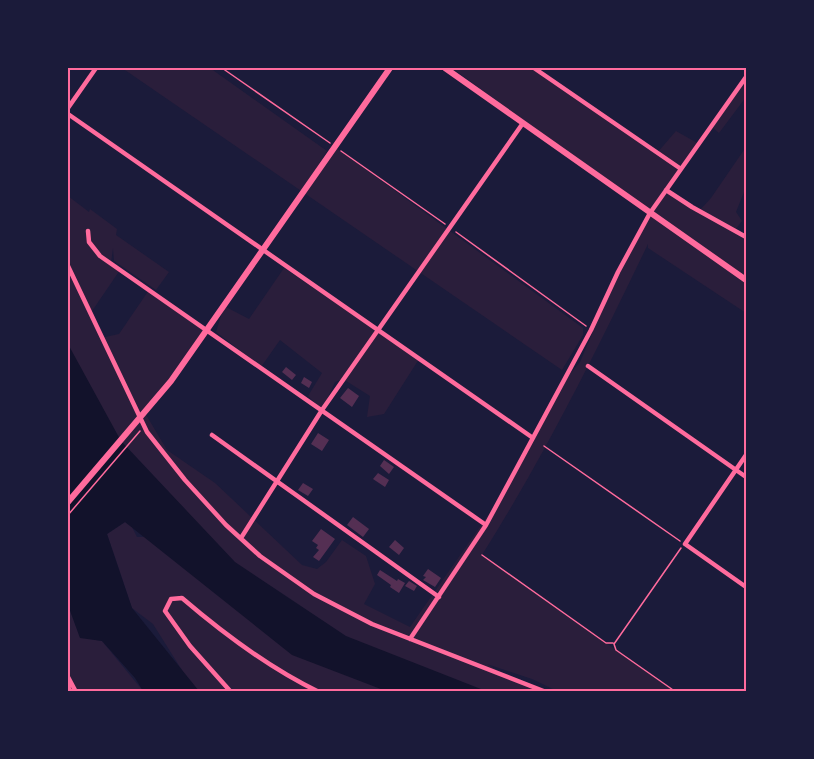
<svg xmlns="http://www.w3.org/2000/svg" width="814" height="759" font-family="Signika,sans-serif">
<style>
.green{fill:#2a1e3b}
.water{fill:#12122b}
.building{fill:#542f53}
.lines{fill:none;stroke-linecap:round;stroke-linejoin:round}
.path{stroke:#ff6b9d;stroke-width:1.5}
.minor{stroke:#ff6b9d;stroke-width:4.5}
.tertiary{stroke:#ff6b9d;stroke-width:6}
.neatline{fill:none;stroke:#ff6b9d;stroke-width:2}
</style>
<rect width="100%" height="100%" fill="#1b1b3a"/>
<path class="green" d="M122 68H210L327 151 309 181 335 147 583 328V335L562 370Z
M452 68H533L657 153 676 131 699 144 666 190 700 210 711 198 746 147V187L736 212 742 221 735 230 746 237V313L648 248V244C597 350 545 455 482 555L674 691H557L532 679 487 664 509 677 553 691H195L153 624 132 608 107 534 125 522 132 527 137 537H144L188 513 121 441 68 355V196L89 212 90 209 117 229 116 235 169 272 156 290 114 261 113 248 111 263 120 270 90 314 101 338 119 334 149 290 208 330 145 413 167 450 215 483 302 565 317 569 326 562 342 540 366 556 375 584 364 604 410 627 507 488 564 381 580 362 623 262 650 213Z
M746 77V97L719 133 711 126Z
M284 268 419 359 384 414 367 417 370 396 343 379 335 382 322 410 308 396 322 373 280 340 261 367 216 332 224 306 249 319Z
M68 605 80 637 102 641 143 691H68Z"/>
<path class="water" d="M68 344 121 441 235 562 346 636 486 691H386L292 655 125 522 107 534 132 608 199 691H143L135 678 102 641 80 638 68 605Z"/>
<path class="building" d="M286 367 296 375 292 380 282 372Z
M304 377 312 382 309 388 301 383Z
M348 388 359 396 352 407 340 398Z
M318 433 329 440 322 451 311 444Z
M384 460 394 467 389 474 380 466Z
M378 473 389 480 385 487 373 479Z
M303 483 313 489 308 496 298 490Z
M353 517 369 529 363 537 347 525Z
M321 529 335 539 319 561 313 557 319 550 316 548 318 545 312 541Z
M395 540 404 548 399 555 389 547Z
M428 569 441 578 435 587 423 580 426 577 423 576Z
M380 570 397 581 398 579 405 583 399 593 390 587 391 585 377 575Z
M409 581 417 586 414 591 405 586Z"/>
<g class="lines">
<path class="path" d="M222 68 330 143
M341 151 445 224
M456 232 586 326
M544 446 680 541
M68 515 140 431
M482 555 606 643H613
M676 692 616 650 614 644 681 548"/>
<path class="minor" d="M534 68 681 169
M745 68 746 69
M68 108 96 68
M68 114 533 438
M666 190 692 207 746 237
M88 231 89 242 100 256 486 525
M68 266 147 432 185 480 226 525 260 556 314 594 372 624 546 692
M588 366 746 477
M212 435 439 597
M746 455 685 544 746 587
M241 538 322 410 523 123
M410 639 486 525 591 330 618 272 650 213 746 77
M68 677 76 692
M68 686 70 692
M231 692 190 646 165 611 171 599 182 598C224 634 269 668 319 692"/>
<path class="tertiary" d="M445 68 746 280
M68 502 171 381 390 68"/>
</g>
<rect width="814" height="759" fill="none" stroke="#1b1b3a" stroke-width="138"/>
<rect x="69" y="69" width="676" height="621" class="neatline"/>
</svg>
